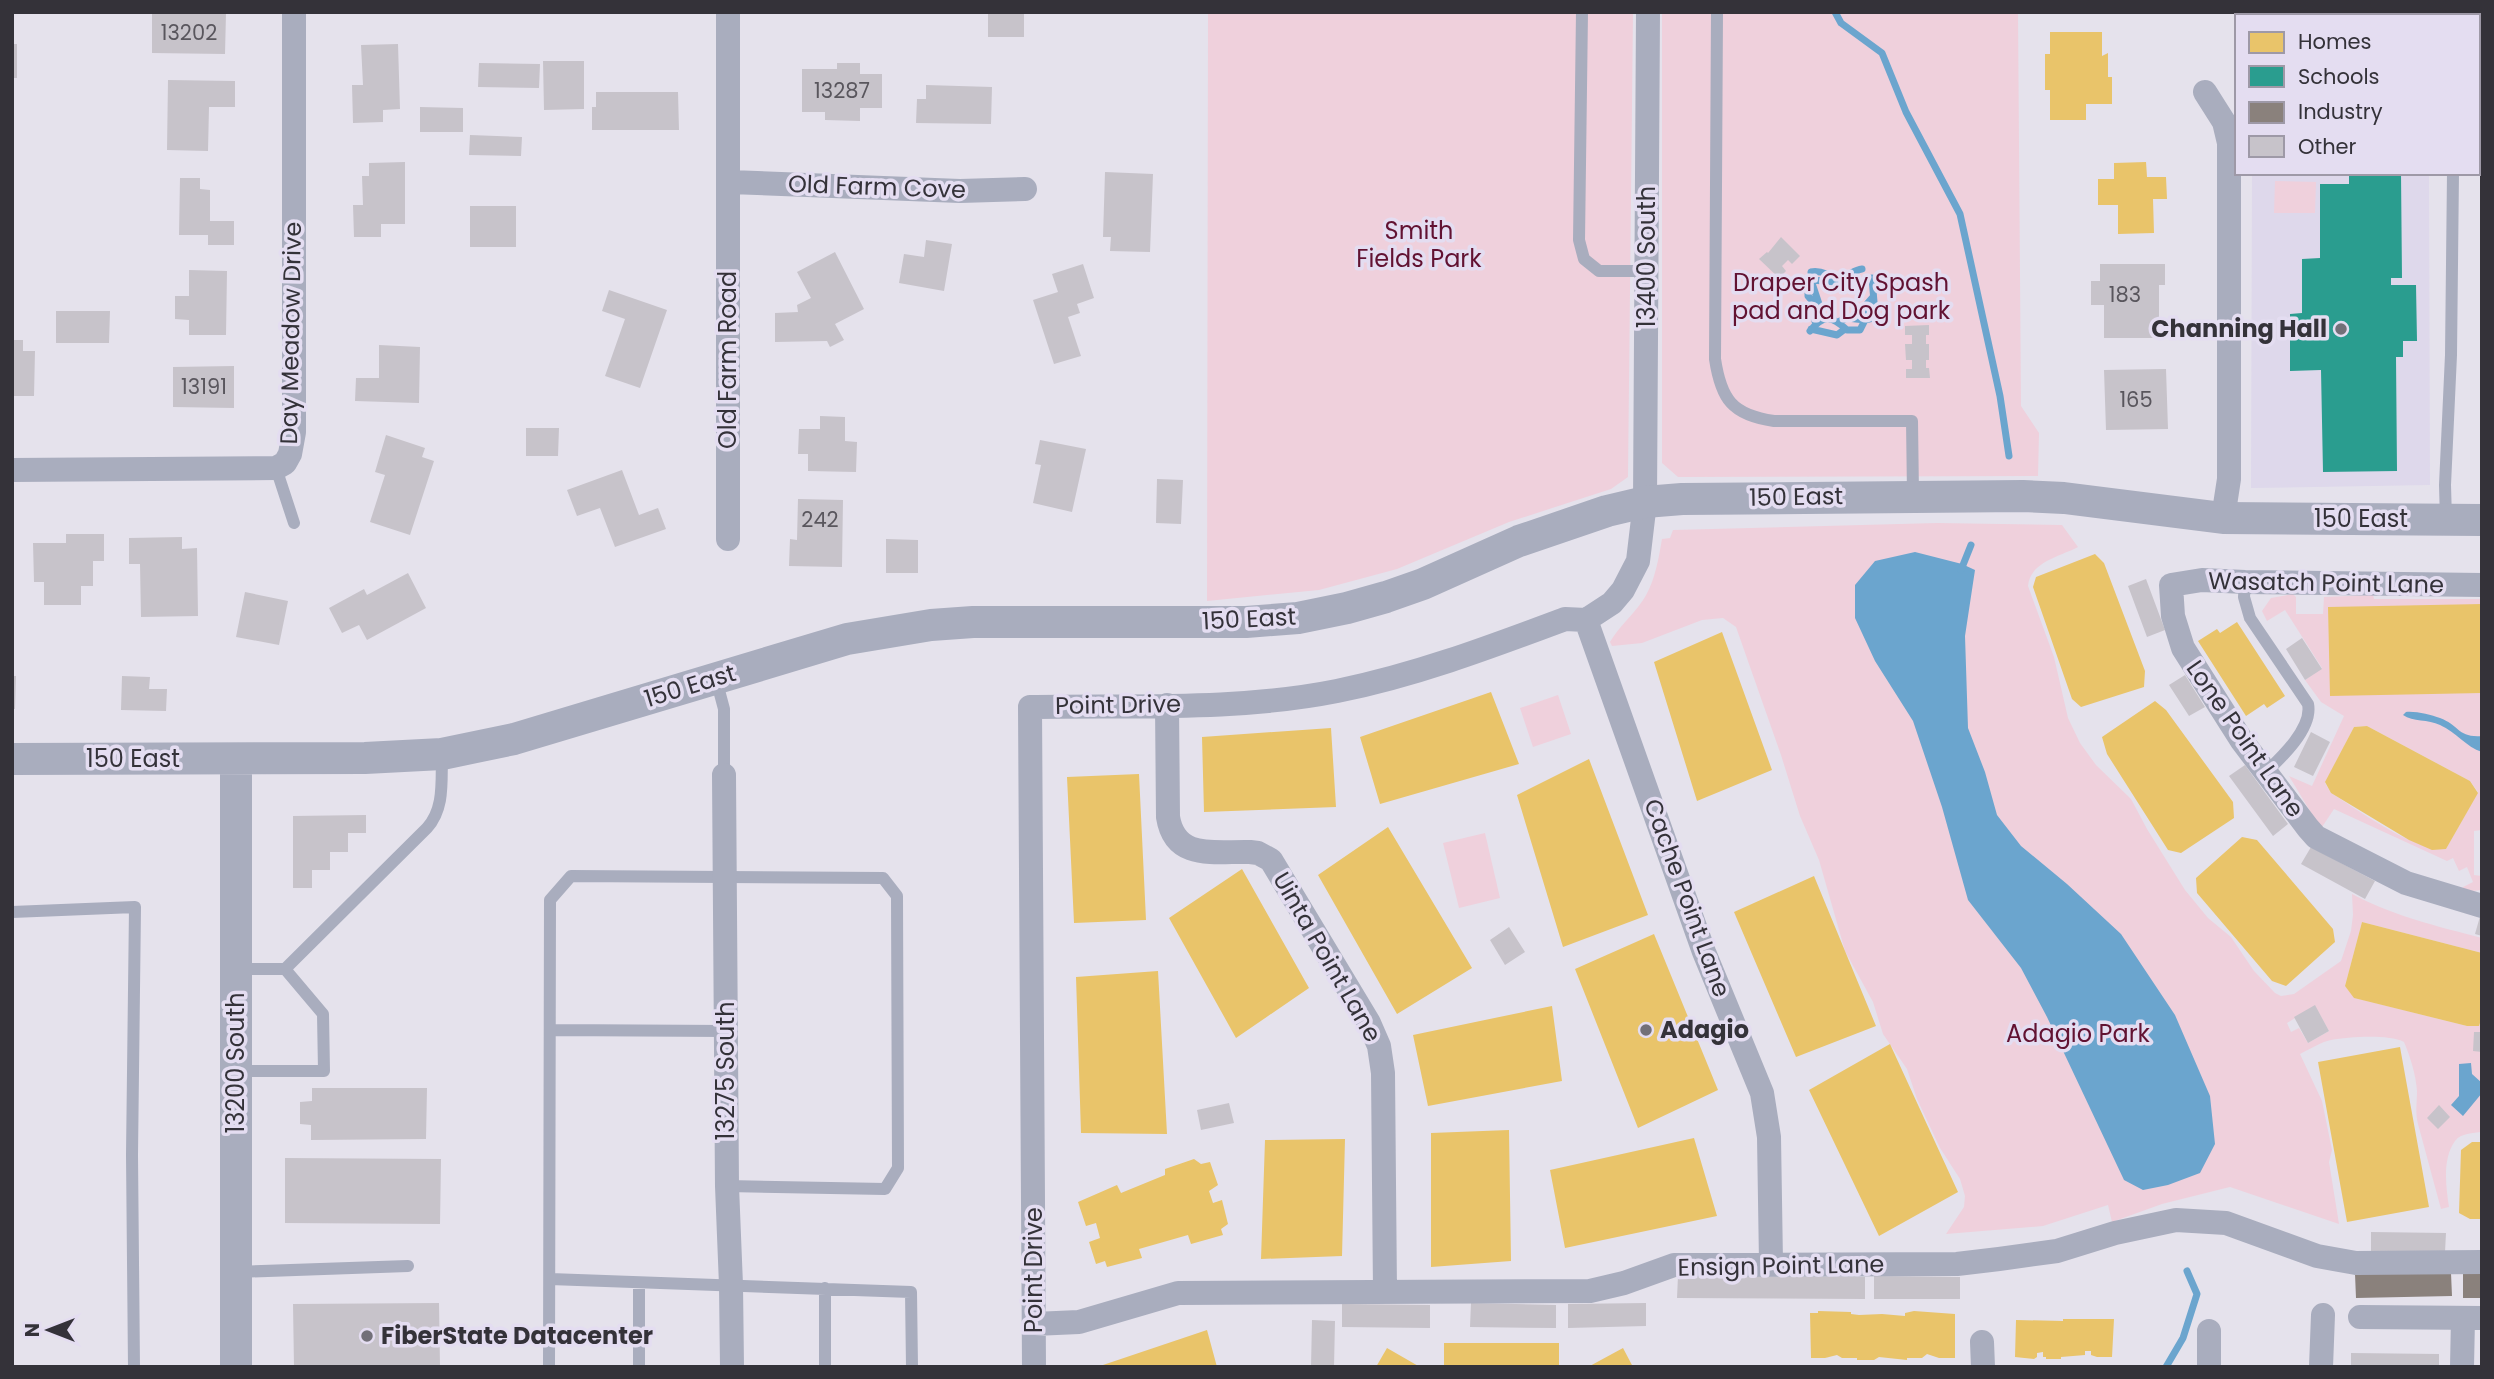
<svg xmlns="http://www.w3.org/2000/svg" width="2494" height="1379" font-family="Poppins,sans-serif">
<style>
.built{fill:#ded8eb}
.green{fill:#efd0dc;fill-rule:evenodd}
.water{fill:#6ba5ce}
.homes{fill:#e9c46a}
.schools{fill:#2a9d8f}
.industry{fill:#8a817c}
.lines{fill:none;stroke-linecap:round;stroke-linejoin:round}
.stream{stroke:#6ba5ce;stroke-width:7}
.building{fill:#c7c3ca}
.service{stroke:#a9adbe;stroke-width:12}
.minor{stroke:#a9adbe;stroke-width:24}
.tertiary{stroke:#a9adbe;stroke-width:32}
.poi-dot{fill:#727078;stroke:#e4ddf1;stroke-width:2.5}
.labels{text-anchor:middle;stroke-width:7;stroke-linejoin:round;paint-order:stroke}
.number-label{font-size:21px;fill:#59565d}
.street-label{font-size:24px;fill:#343239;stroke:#e4ddf1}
.park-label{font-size:24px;fill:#621232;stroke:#e4ddf1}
.poi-label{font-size:24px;font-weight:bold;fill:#343239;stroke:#e4ddf1;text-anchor:start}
</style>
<rect width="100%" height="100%" fill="#e5e2ec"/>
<path class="built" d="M2253 12H2429V16H2253Z
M2252 173H2429L2430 485 2251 488Z"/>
<path class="green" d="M1208 12H1633L1628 477 1611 489 1509 522 1397 569 1319 590 1207 601Z
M1662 12H2018L2021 406 2039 433 2038 476 1678 477 1662 463Z
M2275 181 2316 182 2315 213H2274Z
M1937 523 2062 525 2078 547C2059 557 2030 562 2028 586L2054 657 2068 718 2080 743 2096 765 2131 799 2147 829 2185 890 2208 918 2231 937 2254 971 2275 993 2281 996 2294 994 2341 961 2351 931 2353 915 2352 894C2394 916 2436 926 2482 938V953L2362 922 2345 986 2355 998 2467 1026H2479L2482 1017V1132C2473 1133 2461 1133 2455 1141 2442 1159 2446 1187 2449 1207L2441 1209 2418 1124C2415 1112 2417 1103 2417 1091 2416 1075 2410 1056 2404 1042 2388 1034 2349 1037 2331 1040 2321 1042 2310 1049 2300 1054L2322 1101 2332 1150 2329 1162 2339 1224 2230 1187 2162 1204 2112 1222 2108 1205 2043 1226 1946 1234 1964 1207 1965 1196 1960 1179 1940 1148 1917 1099 1907 1069 1883 1034 1873 1002 1845 951 1819 860 1800 816 1781 755 1736 627 1723 618 1702 620 1642 643 1612 646 1610 642C1619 627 1628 620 1638 607 1654 588 1658 562 1662 539L1670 538 1673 530ZM2315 1006 2329 1031 2308 1043 2299 1028 2291 1032 2287 1023Z
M2293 594 2296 597V614H2323L2324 597 2373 595 2374 599H2482V830L2474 831V875L2482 876V890L2462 892 2463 887 2473 882 2467 867 2459 871 2453 858 2447 861 2334 809 2322 827 2319 826 2289 776 2312 786 2344 716 2321 702 2305 680 2322 668 2285 610 2267 621 2262 611 2271 598ZM2367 726 2470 781 2478 792 2446 849C2413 851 2360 811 2331 793L2325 783 2354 727Z
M1558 695 1571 734 1533 747 1520 708Z
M1485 833 1500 898 1459 908 1443 843Z"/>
<path class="water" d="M1915 552 1962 564 1975 570 1965 636 1968 728 1985 772 1997 815 2021 846 2067 884 2121 934 2175 1015 2210 1096 2215 1144 2200 1173 2168 1185 2143 1190 2124 1180 2047 1017 2021 968 1968 900 1942 807 1913 721 1875 661 1855 618V585L1875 561Z
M2406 712C2416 711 2431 715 2440 718 2459 725 2458 738 2482 736V752C2466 747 2456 732 2440 725 2428 719 2413 722 2403 715Z
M2471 1063 2472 1074 2482 1083V1093L2463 1116 2451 1105 2459 1096V1064Z"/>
<path class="homes" d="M2050 32H2102V56L2108 53V77H2112V104H2086V120H2050V90H2045V54H2050Z
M2146 162 2147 177H2166L2167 199H2153L2154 233 2118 234V205H2098V179H2114V163Z
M2095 554 2104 563 2145 671 2144 687 2081 707 2072 699 2033 587 2036 577Z
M2482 604V693L2330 696 2328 607Z
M2237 622 2285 696 2267 708 2264 704 2246 716 2198 641 2217 629 2220 633Z
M1722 632 1772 770 1697 801 1654 662Z
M1491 692 1519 764 1380 804 1360 737Z
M2155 701 2166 710 2233 802 2234 818 2181 853 2168 850 2107 754 2102 737Z
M2367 726 2470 781 2478 793 2446 849 2432 850 2409 840 2331 793 2325 782 2354 727Z
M1331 728 1336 807 1204 812 1202 737Z
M1589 759 1648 915 1563 947 1517 795Z
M1139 774 1146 920 1074 923 1067 777Z
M1388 827 1472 968 1397 1014 1318 875Z
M2242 837 2257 840 2333 929 2335 942 2286 986 2272 981 2197 893 2196 878Z
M1242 869 1309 988 1236 1038 1169 918Z
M1814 876 1876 1026 1796 1057 1734 912Z
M2362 922 2482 953V1017L2479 1026H2467L2354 998 2345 986Z
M1654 934 1718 1090 1638 1128 1575 969Z
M1158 971 1167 1134 1081 1133 1076 977Z
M1552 1006 1562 1081 1428 1106 1413 1035Z
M1890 1044 1958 1192 1879 1236 1809 1090Z
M2400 1047 2429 1207 2347 1222 2318 1062Z
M1509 1130 1511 1261 1431 1267V1133Z
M1694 1138 1717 1216 1565 1248 1550 1170Z
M1345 1139 1342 1256 1261 1259 1265 1140Z
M2472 1142H2482V1219H2470L2459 1213 2461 1150Z
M1194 1159 1201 1164 1210 1162 1218 1185 1209 1191 1213 1203 1222 1200 1228 1224 1221 1229 1223 1235 1191 1244 1188 1235 1139 1249 1142 1258 1107 1267 1105 1261 1096 1264 1089 1242 1100 1238 1096 1223 1086 1226 1078 1202 1117 1185 1121 1193 1165 1175V1169Z
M1818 1311 1851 1312V1314L1859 1315 1882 1314 1905 1316V1313L1914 1311 1955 1314V1358H1939L1927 1354 1922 1358H1907V1360L1879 1357 1874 1360H1857V1358H1842L1837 1355 1825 1358H1811L1810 1313H1818Z
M2063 1319H2114L2112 1357H2097L2091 1355V1351H2085V1355L2061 1357V1359H2046V1357H2043V1352L2037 1353V1357L2034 1359 2015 1357 2016 1320 2063 1321Z
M1207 1330 1217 1367H1100V1366Z
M1444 1343H1559V1367H1444Z
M1387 1348 1420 1367H1376Z
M1623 1348 1633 1367H1588Z"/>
<path class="schools" d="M2349 173H2401L2402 278H2391V285H2416L2417 341H2403V357H2396L2397 471 2323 472 2321 370 2290 371V314L2302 313V259L2320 258V184H2349Z"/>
<path class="industry" d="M2451 1273 2452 1296 2356 1298 2355 1274Z
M2463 1273H2482V1298H2463Z"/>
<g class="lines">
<path class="stream" d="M1835 12 1841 23 1882 53 1906 112 1960 214 2000 396 2009 456
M1812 280 1835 282 1842 277
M1812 283 1819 304
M1868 319 1866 305 1873 297
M1815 321 1819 309 1808 296V289L1812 283 1811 272C1823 269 1829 278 1840 277 1848 277 1853 270 1862 269
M1840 321 1847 318 1865 320
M1811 329 1837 335 1845 329
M1810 331C1824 314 1831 315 1847 330H1860L1865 320 1873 318 1875 314 1872 278
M1961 570 1971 545
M2166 1367 2183 1338 2197 1294 2187 1271"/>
</g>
<path class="building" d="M152 12 226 13 225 54 152 53Z
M988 12H1024V37H988Z
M12 44H17V78H12Z
M398 44 400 109 383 110V122L353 123 352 85H363L361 45Z
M543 61H584V109L544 110Z
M479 63 540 64 539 88 478 87Z
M837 63H860V74H882V108H860V121L825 120V112H802V69H837Z
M168 80 235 81V107H209L208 151 167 150Z
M926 85 992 87 991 124 916 123 917 99H926Z
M596 92H678L679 130H592V107H596Z
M420 107 463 108V132H420Z
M470 135 522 137 521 156 469 155Z
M405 162V224H381V237H354L353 205H363L362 176H369V163Z
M1105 172 1153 174 1150 252 1110 251 1111 237H1103Z
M180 178H200V189L210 190V221H234V245H208V235H179Z
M470 206H516V247H470Z
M1781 237 1800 256 1792 264 1788 260 1782 266 1786 271 1779 278 1759 259 1767 252 1768 253Z
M926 240 952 244 944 291 899 283 904 254 924 257Z
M835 252 864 309 835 324 844 340 830 347 827 341 775 342V313L798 312 797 305 811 298 797 272Z
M1083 264 1094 298 1077 304 1080 313 1068 317 1081 356 1054 364 1033 300 1058 292 1052 274Z
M2100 264H2165V285H2159V338H2104V305H2091V281H2100Z
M189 270 227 271 226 335H189V320L175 319V296H189Z
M609 290 667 310 640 388 605 376 625 319 602 311Z
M56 311H110L109 343H56Z
M1929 325V335H1926V344H1929V360H1926V368H1929L1930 378H1906V369H1912V360H1906L1905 344H1912V335H1905V326Z
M12 340H23V351H35L34 396H12Z
M379 345 420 347 419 403 355 401 356 378H379Z
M234 366V408L173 407V367Z
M2166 369 2168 429 2106 430 2104 370Z
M820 416 845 417V441L857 442 856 472 808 471V454H798L799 429H820Z
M526 428H559L558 456H526Z
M386 435 425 448 422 457 434 461 410 535 370 522 385 475 375 472Z
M1040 440 1086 449 1072 512 1033 503 1041 465 1035 464Z
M622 470 639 515 658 508 666 529 615 547 600 508 577 516 567 490Z
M1157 479 1183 480 1181 524 1156 523Z
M798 499 843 500 842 567 789 566 790 539 797 540Z
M66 534H104V561H93V586H81V605H44V582H34L33 543H66Z
M182 537V549L197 548 198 616 141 617 140 564H129V538Z
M886 539 918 540V573H886Z
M408 573 426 608 367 640 359 625 342 633 329 608 364 589 367 595Z
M2146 579 2165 630 2147 637 2128 586Z
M245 592 288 601 279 645 236 637Z
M2302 638 2322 669 2305 680 2286 649Z
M2185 675 2205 707 2189 716 2169 685Z
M12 676H16L15 709H12Z
M122 676 150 677 149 689H167L166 711 121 710Z
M2311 732 2330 742 2313 776 2294 767Z
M2245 765 2288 824 2273 836 2229 776Z
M366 815V833H348V852H330V870H312V888H293V816Z
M2311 847 2375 881 2365 899 2301 864Z
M2481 913 2482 914V936L2475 934Z
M1509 927 1525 952 1505 965 1490 940Z
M2315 1005 2329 1031 2308 1043 2294 1017Z
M2474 1032H2482V1052L2473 1051Z
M312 1088H427L426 1139 311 1140V1125L300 1124V1102L312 1101Z
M1229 1103 1234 1123 1201 1130 1197 1110Z
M2439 1105 2450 1117 2438 1129 2427 1118Z
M285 1158 441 1159 440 1224 285 1223Z
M2371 1232 2446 1233 2445 1252H2371Z
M1678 1276 1865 1277V1299L1677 1298Z
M1874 1276 1960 1277V1299H1874Z
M439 1303 440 1367H294L293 1304Z
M1471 1303 1556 1305V1328L1470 1327Z
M1646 1303V1326L1568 1328V1304Z
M1342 1304 1430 1305V1328L1342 1327Z
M1312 1320 1335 1321 1334 1367H1311Z
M2351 1353 2439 1354V1367H2351Z"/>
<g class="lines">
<path class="service" d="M1582 12 1579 240 1584 259 1599 271H1647
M1717 12 1715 359C1721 399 1732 415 1774 421H1912L1913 495
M2453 16V12
M276 468 294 523
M2446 519 2445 485 2451 355 2453 173
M2245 582 2244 597 2250 618 2308 704C2313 728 2281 758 2265 773
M716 679 724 709V775
M12 912 135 907 132 1155 134 1367
M236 969H285L427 828C445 808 441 781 442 755
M550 1030 726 1031
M237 1071H324L323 1014 285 969
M236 1272 408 1266
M550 1279 911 1292 912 1367
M549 1367 550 900 571 876 883 878 897 896 898 1168 885 1189 727 1186
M639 1367V1283
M825 1367V1288"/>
<path class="minor" d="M728 12V539
M2205 92 2224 122 2229 143V479L2223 518
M730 182 960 191 1025 189
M12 470 276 468 285 463 290 454 294 432V12
M2482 585 2245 582 2202 580 2171 585 2173 616 2183 648 2242 741 2308 828 2316 837 2406 883 2482 906
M1586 620 1704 952 1762 1093 1769 1137 1771 1263
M1167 705 1168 817C1175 861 1215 851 1250 852L1258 853 1271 860 1369 1023 1379 1046 1383 1073 1385 1292
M724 775 727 1186 731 1285 732 1367
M2360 1317 2482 1318
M1034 1324 1079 1322 1178 1293 1590 1291 1624 1283 1674 1265 1957 1264 1999 1259 2057 1251 2115 1233 2176 1220 2226 1223 2317 1256 2356 1263 2482 1262
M1982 1342 1983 1367
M1034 1367 1030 707C1132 705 1237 711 1337 691 1416 675 1490 647 1565 619L1586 620 1612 603 1623 590 1638 561 1645 502 1648 12
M2209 1367V1331
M2321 1367 2323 1315
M2462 1367 2463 1318"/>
<path class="tertiary" d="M12 759 365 758 442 754 514 739 847 639 931 625 973 622H1246L1298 618 1347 608 1386 597 1423 584 1519 541 1607 511 1645 502 1682 499 2023 496 2064 498 2223 518 2482 520
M236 759V1367"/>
</g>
<g class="poi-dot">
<circle cx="2341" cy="329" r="7"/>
<circle cx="1646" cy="1030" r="7"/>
<circle cx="367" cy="1336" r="7"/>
</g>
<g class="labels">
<g class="number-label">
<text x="189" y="40">13202</text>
<text x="842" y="98">13287</text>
<text x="2125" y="302">183</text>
<text x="204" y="394">13191</text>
<text x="2136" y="407">165</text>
<text x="820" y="527">242</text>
</g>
<g class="street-label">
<text transform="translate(877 187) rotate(2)" y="8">Old Farm Cove</text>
<text transform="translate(1647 257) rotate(-90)" y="8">13400 South</text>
<text transform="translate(291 333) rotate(-89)" y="8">Day Meadow Drive</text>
<text transform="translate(728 360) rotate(-90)" y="8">Old Farm Road</text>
<text transform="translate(1796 497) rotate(-1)" y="8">150 East</text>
<text x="2361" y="527">150 East</text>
<text transform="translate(2326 583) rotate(1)" y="8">Wasatch Point Lane</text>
<text transform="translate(1249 619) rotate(-3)" y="8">150 East</text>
<text transform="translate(690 686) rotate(-17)" y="8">150 East</text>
<text transform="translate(1118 705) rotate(-1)" y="8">Point Drive</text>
<text transform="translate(2245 739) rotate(55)" y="8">Lone Point Lane</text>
<text x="133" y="767">150 East</text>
<text transform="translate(1687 898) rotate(70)" y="8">Cache Point Lane</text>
<text transform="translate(1327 957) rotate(60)" y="8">Uinta Point Lane</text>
<text transform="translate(236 1063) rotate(-90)" y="8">13200 South</text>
<text transform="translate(726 1071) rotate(-90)" y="8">13275 South</text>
<text transform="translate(1781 1266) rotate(-1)" y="8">Ensign Point Lane</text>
<text transform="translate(1034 1270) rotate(-90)" y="8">Point Drive</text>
</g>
<g class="park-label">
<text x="1419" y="239">Smith<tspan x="1419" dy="28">Fields Park</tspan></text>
<text x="1841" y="291">Draper City Spash<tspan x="1841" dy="28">pad and Dog park</tspan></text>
<text x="2078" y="1042">Adagio Park</text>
</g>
<g class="poi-label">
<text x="2327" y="337" text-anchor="end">Channing Hall</text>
<text x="1660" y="1038">Adagio</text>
<text x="381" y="1344">FiberState Datacenter</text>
</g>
</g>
<rect width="2494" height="1379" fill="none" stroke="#343239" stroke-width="28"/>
<rect x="2235" y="14" width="245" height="161" fill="#e4ddf1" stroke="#9e99a7" stroke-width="2"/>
<rect x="2249" y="32" width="35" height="21" fill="#e9c46a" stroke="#9e99a7" stroke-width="2"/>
<text x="2298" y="49" font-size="21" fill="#343239">Homes</text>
<rect x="2249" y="66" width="35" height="21" fill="#2a9d8f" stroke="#9e99a7" stroke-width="2"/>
<text x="2298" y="84" font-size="21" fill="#343239">Schools</text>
<rect x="2249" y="102" width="35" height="21" fill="#8a817c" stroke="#9e99a7" stroke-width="2"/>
<text x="2298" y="119" font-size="21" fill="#343239">Industry</text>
<rect x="2249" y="136" width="35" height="21" fill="#c7c3ca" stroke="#9e99a7" stroke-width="2"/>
<text x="2298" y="154" font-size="21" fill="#343239">Other</text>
<g transform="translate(49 1330) rotate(270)" stroke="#e4ddf1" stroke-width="5" paint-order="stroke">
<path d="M0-5L12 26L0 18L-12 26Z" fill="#343239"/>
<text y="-10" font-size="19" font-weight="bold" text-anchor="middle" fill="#343239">N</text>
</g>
</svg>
